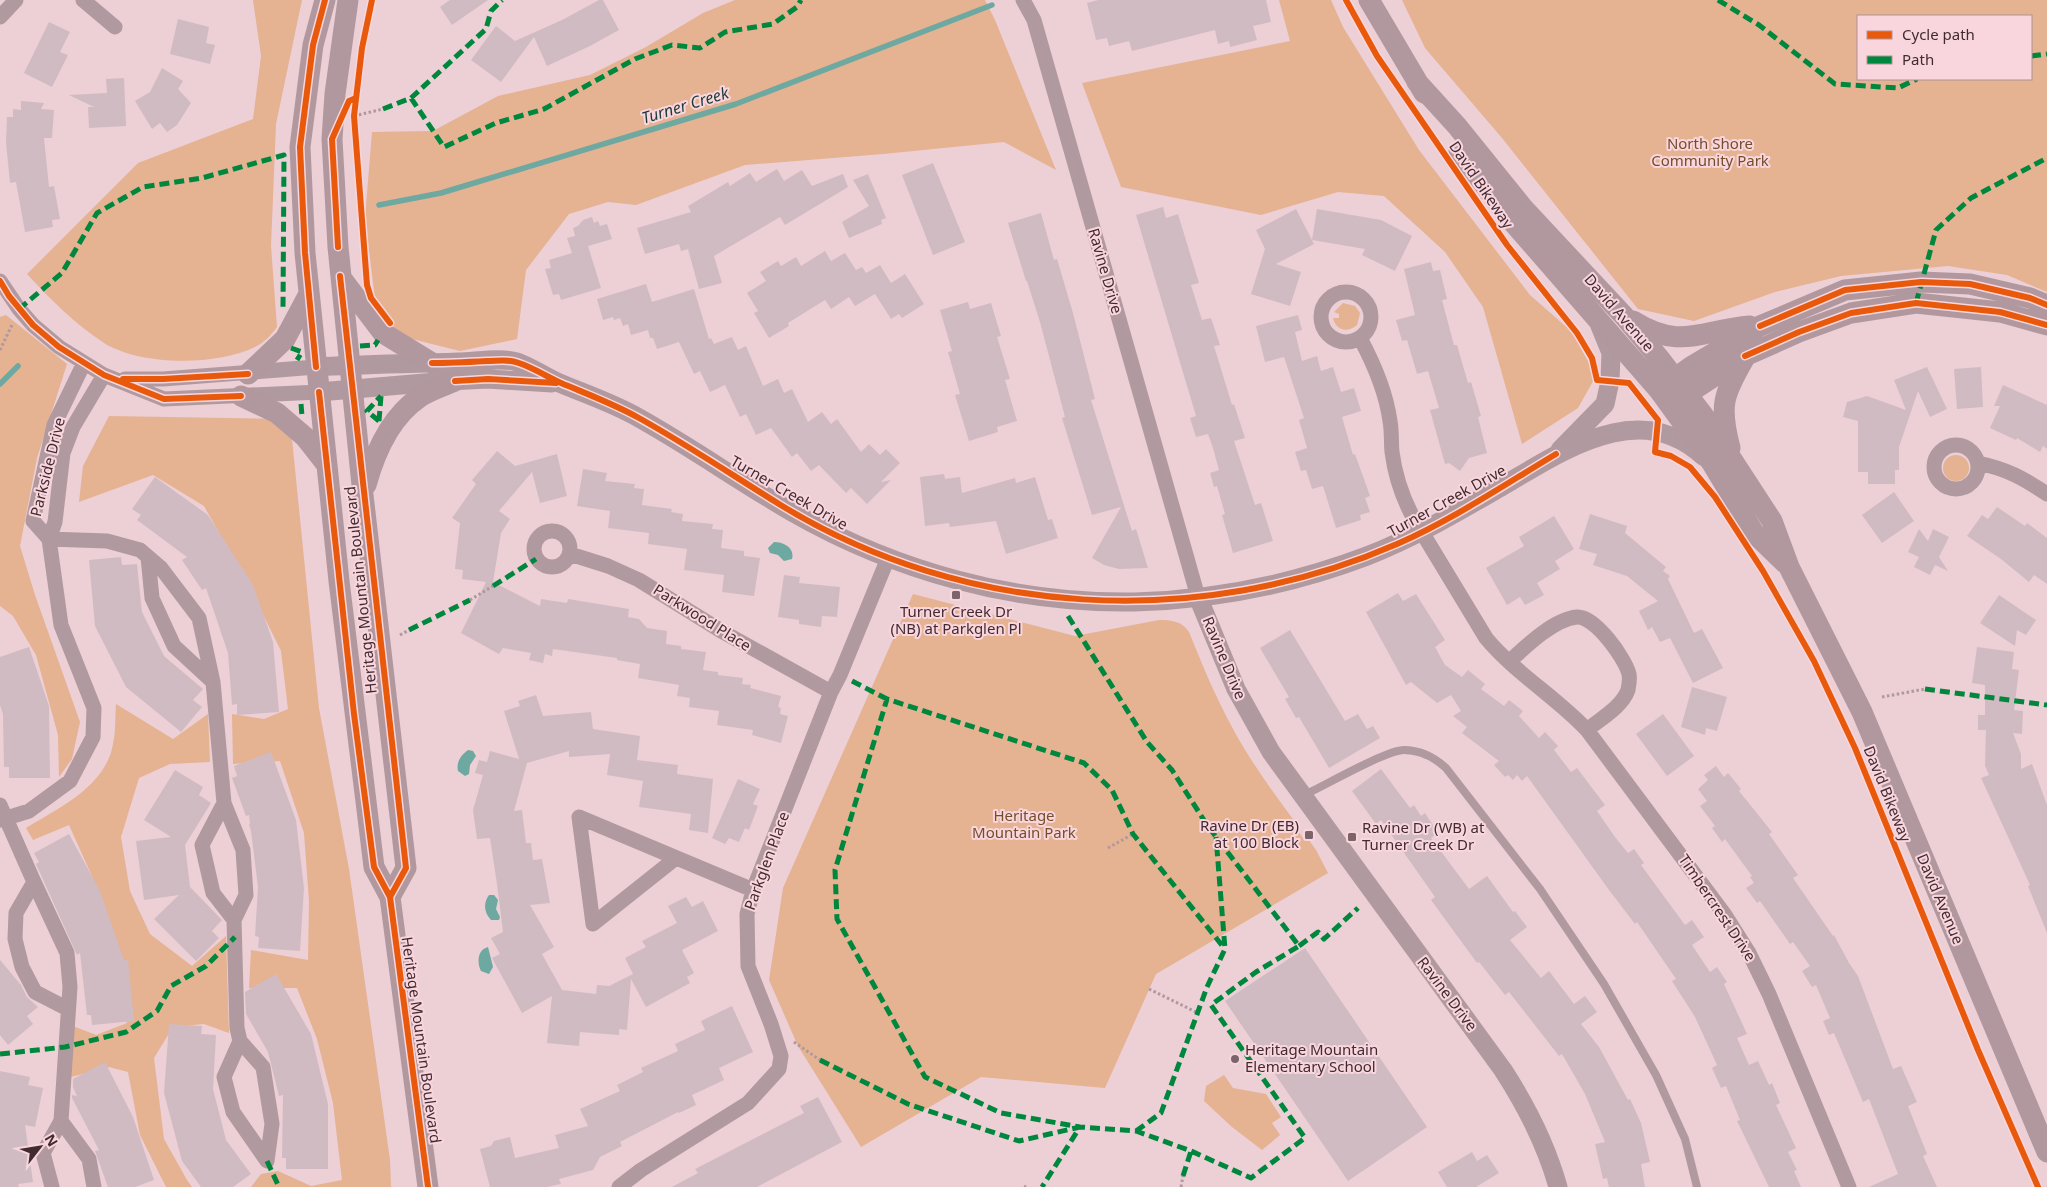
<svg xmlns="http://www.w3.org/2000/svg" width="2047" height="1187" font-family="'Noto Sans',sans-serif">
<style>
.green{fill:#e5b292;fill-rule:evenodd}
.water{fill:#6da8a1}
.lines{fill:none;stroke-linecap:round;stroke-linejoin:round}
.stream{stroke:#6da8a1;stroke-width:5.5}
.building{fill:#d1bbc3}
.path{stroke:#ad999e;stroke-width:3;stroke-dasharray:2.5 2.5;stroke-linecap:butt}
.service{stroke:#b0999f;stroke-width:8}
.minor{stroke:#b0999f;stroke-width:15}
.tertiary{stroke:#b0999f;stroke-width:19}
.secondary{stroke:#b1989f;stroke-width:21}
.quiet{stroke:#00873e;stroke-width:5;stroke-dasharray:10 5;stroke-linecap:butt}
.cycleway-casing{stroke:#f9d6dd;stroke-width:9}
.cycleway{stroke:#e8590c;stroke-width:6}
.poi-dot{fill:#7d646b;stroke:#f9d6dd;stroke-width:2}
.labels{text-anchor:middle;stroke-width:4;stroke-linejoin:round;paint-order:stroke}
.park-label{font-size:15px;fill:#744e29;stroke:#f9d6dd}
.street-label{font-size:15px;fill:#412b31;stroke:#f9d6dd}
.poi-label{font-size:15px;fill:#412b31;stroke:#f9d6dd;text-anchor:start}
.water-label{font-size:16px;font-style:italic;fill:#1c3a35;stroke:#f9d6dd}
</style>
<rect width="100%" height="100%" fill="#edcfd6"/>
<path class="green" d="M253 0H302L276 124 271 246 277 327C271 335 265 342 255 347 216 366 141 366 104 343 75 324 50 299 27 274L138 163 253 119 261 56Z
M735 0H985L995 20 1056 170 1004 142 883 154 745 165 636 205 608 202 569 214 526 270 517 339 460 351 400 336 375 299 365 218 372 132 433 131 498 96 590 75 646 47 703 13Z
M1279 0H1331L1343 27 1419 150 1530 295 1572 332 1596 376 1578 408 1522 444 1483 307 1445 252 1384 196 1338 192 1261 215 1121 187 1082 83 1290 41Z
M1402 0H2047V292L2007 275 1948 266 1841 276 1775 292 1694 321 1638 309 1502 138 1425 48ZM1858 16H2031V79H1858Z
M1343 303 1355 306 1360 313 1357 325C1348 333 1336 331 1333 318H1339V314L1334 312Z
M6 315 67 364 37 458 20 546 35 595 80 722 72 759 59 777 58 735 36 655 13 616 0 606V317Z
M109 416 290 419 319 708 349 869 390 1160 391 1187H251L261 1174 278 1171 311 1186 342 1180 333 1103 317 1039 297 988H249L251 950 308 960 309 901 304 833 280 761 233 764 232 714 264 719 288 709 281 651 248 584 204 506 153 475 79 502 83 466Z
M1943 468a13 13 0 1 1 26 0a13 13 0 1 1-26 0Z
M913 594 1075 636 1159 620C1171 620 1182 621 1189 632 1202 664 1215 696 1232 727 1251 763 1276 796 1300 829L1298 831 1303 838 1306 836 1316 850 1328 873 1156 974 1105 1088 981 1077 861 1147 798 1046 769 980 783 888Z
M116 704 173 739 208 714 210 762 170 764 139 778 121 837 130 891 150 934 192 966 226 936 229 1033 204 1024 173 1027 154 1058 164 1139 187 1180 192 1187H166L140 1135 128 1072 109 1067 71 1077 73 1026 96 1035 127 1023 120 957 91 874 69 825 33 840 26 828C59 808 106 786 113 744 116 731 115 717 116 704Z
M1224 1075 1233 1088 1266 1094 1281 1117 1272 1123 1280 1135 1262 1150 1232 1127 1204 1101 1206 1086Z"/>
<path class="water" d="M774 542C784 542 795 548 792 559L784 561 778 555 770 553 768 548Z
M468 750 473 751 476 756 470 765 469 774 465 776 458 771C456 762 461 755 468 750Z
M489 895H494L498 900 496 909 500 917 499 920H491C484 913 483 903 489 895Z
M488 947 493 967 489 974 481 971C477 963 477 950 488 947Z"/>
<g class="lines">
<path class="stream" d="M379 205 441 193 736 104 992 5
M0 384 18 366"/>
</g>
<path class="building" d="M450 0H488L452 25 440 7Z
M599 0H603L619 30 590 46 547 66 534 37 501 82 471 60 496 26 515 41 562 20Z
M1098 0H1266L1271 22 1253 26 1257 40 1230 47 1229 41 1218 44 1215 30 1132 51 1129 41 1109 46 1107 38 1096 40 1087 3Z
M178 19 209 27 206 43 215 45 210 64 170 54Z
M49 22 70 32 60 52 68 55 52 87 24 73Z
M162 68 183 81 178 89 191 103 177 125 167 132 160 123 152 129 135 101 150 92Z
M124 78 126 126 89 128 88 107H94L69 95 107 93 106 79Z
M21 101 44 103 41 109 54 110 52 138H44L49 187 54 186 60 219 52 220 53 227 25 232 16 182 10 183 6 143 7 117H13V109L21 110Z
M933 163 965 242 933 255 902 175Z
M777 169 784 181 802 170 812 186 843 174 848 187 785 225 780 217 714 256 722 283 699 289 688 249 681 251 679 244 645 254 637 228 691 212 688 206 728 182 730 186 750 173 756 182Z
M868 174 886 218 881 220 882 224 849 238 842 222 869 206 853 180Z
M1163 207 1166 218 1178 214 1199 283 1191 285 1202 320 1211 318 1220 345 1214 346 1232 405 1234 404 1245 438 1234 441 1255 505 1261 503 1273 541 1233 553 1222 515 1225 514 1217 486 1214 487 1210 473 1219 470 1213 448 1208 434 1196 437 1190 418 1196 416 1136 215Z
M1296 209 1312 240 1317 209 1381 220 1412 236 1395 271 1362 255 1365 249 1312 240 1314 244 1276 264 1301 272 1290 306 1251 294 1265 249 1256 230Z
M1041 213 1054 260 1057 259 1073 313 1095 399 1091 400 1132 531 1136 529 1148 568 1119 569 1104 565 1092 558 1121 507 1092 515 1062 418 1065 417 1040 322 1027 281H1026L1008 223Z
M592 217 594 223 598 221 600 226 607 224 612 239 588 246 601 288 561 300 559 294 553 295 545 269 551 268 549 260 572 253 567 238 575 236 573 228 578 226 583 220Z
M825 251 831 261 845 253 856 270 862 267 866 273 880 265 891 283 905 274 924 304 902 318 899 314 891 319 875 294 855 306 849 297 831 309 825 300 788 323 789 326 769 338 754 313 758 311 747 293 766 281 760 272 778 261 781 266 796 257 801 266Z
M1431 262 1433 271 1440 270 1447 299 1442 300 1454 345H1457L1468 383 1471 382 1481 416 1478 417 1487 453 1469 458 1460 471 1449 463 1445 464 1430 410 1439 408 1428 371 1417 374 1407 340 1402 341 1396 320 1415 315 1404 269Z
M646 284 652 302 694 289 709 339 711 338 714 344 732 337 738 350 746 346 763 386 778 379 784 393 792 389 808 422 822 412 831 424 837 419 861 452 869 444 880 455 886 449 900 463 881 482 891 480 867 504 851 488 846 493 819 465 811 471 797 453 792 457 771 428 756 435 746 414 740 417 725 385 710 392 700 371 694 374 679 342 657 349 653 338H650L648 330 631 335 628 324 623 326 620 318 614 320 613 317 603 320 597 299Z
M968 302 970 309 991 303 1001 336 997 337 1010 379 1005 380 1017 421 997 427 998 432 969 441 955 395 960 394 948 352 952 351 940 310Z
M1298 315 1302 330 1295 332 1302 361 1317 356 1321 371 1333 367 1341 392 1354 388 1361 411 1342 417 1353 455 1355 454 1370 496 1365 498 1370 512 1360 515 1361 520 1336 528 1323 486 1312 489 1306 470 1301 471 1295 452 1307 448 1299 420 1304 418 1284 357 1265 362 1256 326Z
M1927 367 1947 409 1930 417 1918 391 1899 447V470H1895V484H1868V472H1858V421L1843 417 1847 402 1867 396 1906 410 1894 380Z
M1981 367 1983 407 1957 409 1954 369Z
M2003 385 2047 405V449L2043 446 2040 452 2017 438 2016 440 1990 428 2000 406H1994Z
M497 451 515 466 557 454 567 496 540 503 532 472 499 511 510 519 501 533 493 582 540 606 541 599 567 603 568 599 629 609 628 617 639 619 647 628 667 631 666 644 681 646V649L706 652 703 670 718 672V675L743 678 742 684 751 685 750 688 781 696 778 707 781 708 780 714 788 716 781 743 752 735 753 730 717 725 719 711 689 707 690 698 677 696 679 685 638 678 640 664 617 660V658L553 649 552 656 545 654 543 663 529 660 531 653 503 648 499 654 461 633 486 582 462 579 463 570 455 569 460 523 452 518 476 484 472 480Z
M583 469 607 473 605 481 635 484 634 488 644 489 642 505 672 509 671 512 683 514 682 521 713 524 712 529 723 530 721 548 744 551V556L760 558 754 596 722 592 724 575 684 570 687 549 648 544 649 533 608 528 610 511 577 506Z
M944 474 945 479 960 477 962 493 1015 478 1016 483 1035 477 1048 520 1052 519 1058 538 1006 554 996 521 950 527 949 523 925 526 920 477Z
M155 477 208 515 253 585 273 642 279 712 237 715V704L232 705 228 653 206 588 202 590 182 560 187 557 137 520 141 515 132 509Z
M1894 492 1914 521 1882 543 1862 515Z
M1997 507 2025 526 2027 523 2047 538V584L2034 575 2029 582 2001 559 1967 536 1982 515 1988 519Z
M1590 514 1627 526 1625 533 1666 567 1663 571 1670 576 1668 579 1694 633 1702 629 1723 668 1693 683 1670 638 1660 642 1652 627 1648 630 1639 611 1658 601 1627 576 1593 565 1597 554 1579 549Z
M1554 516 1574 549 1555 561 1560 569 1537 583 1544 595 1525 605 1520 597 1507 605 1486 568 1524 546 1519 537Z
M1919 529 1928 541 1933 529 1949 537 1939 557 1948 571 1935 565 1930 575 1914 567 1919 557 1908 552Z
M121 557 122 565 137 564 142 612 164 656 203 689 193 700 202 707 181 732 126 687 95 626 89 560Z
M784 575 800 577 799 583 840 587 837 617 822 616 821 627 799 624V620L778 617Z
M1398 593 1403 601 1416 594 1445 640 1435 647 1445 665 1462 677 1468 670 1485 684 1481 689 1504 706 1509 700 1523 711 1519 716 1539 738 1545 732 1558 746 1554 750 1571 772 1577 768 1605 805 1597 811 1615 837 1628 853 1634 849 1644 863 1641 865 1685 925 1692 920 1704 937 1692 945 1710 972 1717 967 1727 982 1724 984 1747 1034 1737 1038 1749 1065 1758 1061 1769 1085 1772 1083 1780 1103 1776 1105 1796 1148 1788 1152 1797 1170 1794 1171 1801 1187H1769L1737 1121 1740 1120 1726 1086 1721 1088 1712 1068 1717 1065 1695 1017 1672 981 1676 979 1637 922 1635 924 1609 890 1527 776 1522 781 1517 775 1513 780 1508 775 1505 777 1494 765 1499 761 1462 733 1467 727 1453 716 1461 711 1451 695 1437 703 1411 682 1406 685 1366 612Z
M1999 595 2036 620 2026 635 2017 630 2015 646 1980 623Z
M1290 630 1345 721 1358 714 1367 729 1373 726 1380 738 1329 768 1299 717 1296 718 1285 699 1289 697 1260 648Z
M29 647 49 706 50 778H9V767H4L3 714 0 705V657Z
M1977 647 2014 652 2012 669 2019 670 2014 710 2023 711 2022 734 2013 733 2021 754V769L2032 764 2047 805V933L2028 886 2030 885 1981 778 1989 775 1985 766 1986 730H1978V715H1985V685L1972 683Z
M1692 687 1727 697 1717 731 1706 728 1705 735 1681 727Z
M536 695 543 716 591 712 593 729 640 736 637 760 678 765 677 774 713 779 708 833 689 830 691 814 639 807 643 781 607 775 610 754 569 757V751L527 763 514 811 522 810 526 843H531L533 860 542 859 550 903 530 905 554 947 542 954 562 990 596 994 597 985 609 986 633 974 625 958 646 947 642 941 677 923 668 906 686 897 692 907 703 901 718 931 682 950 694 973 687 977 690 983 646 1007 631 979 627 1030 619 1029V1035L580 1032 579 1046 547 1043 552 996 522 1013 492 958 500 954 491 938 503 932 497 884 490 838 477 839 473 810 483 775 475 773 479 760 487 762 490 751 519 759 504 711 520 706 518 701Z
M1663 714 1694 756 1667 776 1636 734Z
M271 752 296 820 304 888 300 951 258 948 259 937 255 936 258 887 251 831 249 824H250L249 815 246 816 232 778 237 776 234 766Z
M1716 766 1724 777 1728 773 1741 789 1739 791 1772 832 1769 834 1798 875 1793 878 1833 936 1834 935 1849 963 1858 976 1893 1069 1901 1066 1917 1102 1908 1106 1927 1154 1923 1156 1937 1187H1869L1898 1174 1869 1099 1863 1102 1834 1033 1829 1035 1823 1021 1830 1018 1816 985 1812 987 1802 971 1810 966 1793 942 1790 944 1760 901 1757 903 1746 888 1754 883 1750 877 1752 876 1725 839 1722 842 1712 828 1715 826 1700 806 1707 801 1698 789 1708 780 1704 775Z
M1381 769 1410 808 1414 805 1421 816 1425 813 1438 833 1431 838 1469 889 1487 876 1513 912 1515 911 1527 927 1510 940 1541 978 1549 971 1574 1004 1585 996 1597 1012 1581 1024 1599 1047 1628 1100 1630 1099 1641 1123 1650 1162 1641 1164 1645 1187H1609L1607 1178 1603 1179 1595 1144 1605 1142 1585 1094 1562 1054 1559 1056 1509 992 1505 995 1479 962 1477 963 1431 900 1435 897 1381 820 1376 824 1352 791Z
M175 770 203 787 199 795 211 803 185 845 190 887 222 920 212 931 219 938 196 961 154 919 179 895 144 900 136 841 171 837 144 820Z
M738 779 760 789 753 804 758 806 749 830 745 828 739 842 729 838 725 844 712 838Z
M69 834 100 891 124 960H128L134 1021 92 1025 91 1015H87L80 953 77 955 36 864 39 862 34 853Z
M1305 948 1427 1127 1348 1181 1225 1001Z
M0 960 21 985 27 997 38 1007 27 1016 33 1024 8 1045 0 1035Z
M276 974 311 1034 328 1104V1169H286V1158H282L283 1095 279 1096 268 1052 246 1014 245 992Z
M732 1006 753 1052 719 1068 724 1080 692 1095 696 1105 679 1113 678 1112 620 1142 622 1146 600 1157 593 1170 559 1179 561 1184 547 1187H490L480 1149 491 1146 494 1141 510 1137 515 1158 559 1148 555 1135 588 1126 580 1109 620 1091 617 1085 643 1072 641 1068 678 1051 675 1044 705 1030 701 1021Z
M169 1024 202 1026 201 1034 216 1035 213 1089 226 1140 251 1174 233 1187H201L182 1161 164 1093Z
M105 1062 133 1117 154 1180 135 1187H108L95 1151 99 1150 72 1098V1095L77 1096 73 1087V1079Z
M0 1071 30 1077 28 1085 43 1088 35 1127 25 1125 33 1182 18 1184 19 1187H0Z
M818 1097 842 1142 757 1187H672L698 1173 695 1169 804 1113 800 1106Z
M1472 1152 1477 1161 1487 1155 1499 1173 1476 1187H1447L1438 1172Z"/>
<g class="lines">
<path class="path" d="M354 116 383 109
M0 350 12 325
M470 600 493 586
M400 635 409 630
M1882 697 1925 689
M1108 848 1133 834
M1149 989 1198 1013
M794 1042 820 1060
M1024 1186 1026 1187
M1181 1187 1183 1176"/>
<path class="service" d="M1304 795C1324 786 1386 750 1404 750 1421 750 1434 757 1446 768L1540 889 1604 984 1656 1075 1685 1139 1697 1187"/>
<path class="minor" d="M83 0 115 27
M1023 0 1034 20 1198 597
M0 17 16 0
M0 281 19 309 33 325 59 347 104 375 164 399 319 392
M1321 317a25 25 0 1 1 50 0a25 25 0 1 1-50 0Z
M1360 338C1374 364 1386 392 1390 421 1392 432 1391 442 1392 452 1395 475 1403 499 1414 519L1486 638C1515 673 1556 697 1587 730L1725 915 1749 953 1769 994 1849 1187
M125 379H163L316 367
M1934 467a22 22 0 1 1 44 0a22 22 0 1 1-44 0Z
M1978 463C2007 469 2023 478 2047 494
M534 549a18 18 0 1 1 36 0a18 18 0 1 1-36 0Z
M49 539 107 541 140 550 161 568 199 618 213 682 174 646 152 598 148 557
M49 539 33 521 54 425 84 363
M570 554 608 566 639 580 723 632 831 692
M1510 661C1526 646 1554 619 1577 617 1595 616 1625 658 1629 674 1630 679 1629 685 1628 690 1622 707 1600 719 1587 730
M213 682 224 803
M0 805 34 882
M0 820 29 811 70 781 93 737 94 708 61 625 49 539 55 522 63 453 73 427 104 375
M676 858 593 924 579 817 753 890
M234 920 213 893 202 845 224 803 243 850 246 895 234 920 237 1028 240 1041
M240 1041 263 1067 272 1124 267 1161 233 1112 224 1077Z
M61 1121 70 987 67 953 34 882 16 913 15 939 22 967 35 992 68 1009
M52 1187 43 1153 61 1121 89 1159 94 1187
M619 1187 641 1170 748 1103 779 1069 781 1056 771 1024 748 966 747 914 753 890 831 692 840 675 888 558"/>
<path class="tertiary" d="M316 367C363 364 410 364 458 362 474 362 502 357 517 362 531 367 544 376 557 382 585 394 613 403 639 418 691 447 740 482 792 512 895 571 1014 604 1134 602 1213 600 1293 584 1367 556 1416 537 1461 510 1506 484 1540 464 1574 442 1613 433 1647 425 1678 433 1703 456
M319 392 448 381 488 379 552 383
M1560 450 1605 404 1610 381 1611 353 1600 326
M1198 597 1236 689 1271 752 1503 1070C1527 1107 1546 1144 1558 1187"/>
<path class="secondary" d="M325 0 313 45 300 147 305 253 339 581 374 867 390 897 428 1187
M348 0 335 94 332 139 338 247 363 495 406 868 390 897
M1369 0 1424 93
M1417 82 1457 126 1524 209 1624 316 1659 358 1703 415 1772 521 1789 567 1862 712 2047 1152
M1459 151 1511 220 1659 390 1712 463 1754 533 1785 563
M342 279 383 333 432 363
M1633 321C1681 351 1701 330 1750 326
M248 374 285 339 309 294
M1663 387 1692 366 1760 326 1845 290 1921 282 1970 284 2030 298 2047 305
M241 396 277 413 305 437 327 465
M1675 402 1745 356 1799 332 1851 313 1916 303 2000 312 2047 325
M1730 448C1719 406 1723 395 1744 359
M366 485C375 452 390 417 420 397 430 390 444 386 455 381"/>
<path class="quiet" d="M1718 0 1759 25 1835 84 1898 88 1917 79
M2031 56 2047 54
M411 98 444 147 496 123 544 109 635 59 672 45 700 48 725 32 773 24 797 7 801 0
M383 109 411 98 486 29 491 11 502 0
M1916 303 1936 230 1971 198 2047 158
M19 309 62 273 97 213 143 187 202 178 284 155 283 309
M360 346 375 345 378 340
M291 348 302 352 297 360
M301 404 302 416
M379 421 367 411 381 396
M379 421 381 396
M493 586 536 559
M1068 616 1147 742 1172 770 1207 825 1299 946 1256 972 1211 1005 1305 1138 1251 1178 1191 1151 1136 1131 1080 1127 1001 1113 925 1077 837 919 835 870 887 699 1084 763 1112 790 1133 834 1225 949
M409 630 470 600
M852 681 887 699
M1925 689 2047 705
M1299 946 1318 932 1324 939 1358 908
M0 1054 65 1047 126 1032 157 1011 171 986 206 966 235 937
M820 1060 908 1104 1019 1141 1080 1127 1042 1187
M1136 1131 1161 1113 1207 987 1225 949 1216 837
M267 1161 279 1187
M1183 1176 1191 1151"/>
<defs>
<path id="cycleway" d="M372 0 362 48 354 116 367 285 371 298 390 323
M1346 0 1377 56 1507 245 1577 333 1592 358 1597 380 1629 383 1658 420 1655 452 1671 456 1690 467 1715 497 1763 571 1814 661 1855 748 1978 1050 2038 1187
M338 247 332 139 349 101 356 98
M340 276 406 868 390 897
M0 281 9 296 33 325 59 347 104 375 164 399 241 396
M1760 326 1845 290 1921 282 1970 284 2030 298 2047 305
M1745 356 1799 332 1851 313 1916 303 2000 312 2047 325
M432 363C451 363 469 362 487 361 495 361 504 360 511 361 526 363 547 377 561 383 587 394 614 404 639 418 686 444 732 475 779 504 964 618 1198 631 1397 544 1452 520 1504 485 1556 454
M316 367 305 253 300 147 313 45 325 0
M123 379H163L248 374
M455 381 488 379 556 383
M319 392 354 714 374 867 390 897 428 1187"/>
</defs>
<use href="#cycleway" class="cycleway-casing"/>
<use href="#cycleway" class="cycleway"/>
</g>
<g class="poi-dot">
<rect x="951" y="590" width="10" height="10" rx="2.5"/>
<rect x="1304" y="830" width="10" height="10" rx="2.5"/>
<rect x="1347" y="832" width="10" height="10" rx="2.5"/>
<circle cx="1235" cy="1059" r="5"/>
</g>
<g class="labels">
<g class="park-label">
<text x="1710" y="149">North Shore<tspan x="1710" dy="17">Community Park</tspan></text>
<text x="1024" y="821">Heritage<tspan x="1024" dy="17">Mountain Park</tspan></text>
</g>
<g class="street-label">
<text transform="translate(1481 185) rotate(56)" y="5">David Bikeway</text>
<text transform="translate(1105 271) rotate(74)" y="5">Ravine Drive</text>
<text transform="translate(1619 313) rotate(49)" y="5">David Avenue</text>
<text transform="translate(48 467) rotate(-76)" y="5">Parkside Drive</text>
<text transform="translate(789 493) rotate(30)" y="5">Turner Creek Drive</text>
<text transform="translate(1447 501) rotate(-29)" y="5">Turner Creek Drive</text>
<text transform="translate(361 590) rotate(-96)" y="5">Heritage Mountain Boulevard</text>
<text transform="translate(702 618) rotate(32)" y="5">Parkwood Place</text>
<text transform="translate(1224 658) rotate(67)" y="5">Ravine Drive</text>
<text transform="translate(1887 794) rotate(68)" y="5">David Bikeway</text>
<text transform="translate(767 861) rotate(-70)" y="5">Parkglen Place</text>
<text transform="translate(1940 899) rotate(67)" y="5">David Avenue</text>
<text transform="translate(1717 908) rotate(56)" y="5">Timbercrest Drive</text>
<text transform="translate(1447 994) rotate(53)" y="5">Ravine Drive</text>
<text transform="translate(421 1040) rotate(82)" y="5">Heritage Mountain Boulevard</text>
</g>
<g class="poi-label">
<text x="956" y="617" text-anchor="middle">Turner Creek Dr<tspan x="956" dy="17">(NB) at Parkglen Pl</tspan></text>
<text x="1299" y="831" text-anchor="end">Ravine Dr (EB)<tspan x="1299" dy="17">at 100 Block</tspan></text>
<text x="1362" y="833">Ravine Dr (WB) at<tspan x="1362" dy="17">Turner Creek Dr</tspan></text>
<text x="1245" y="1055">Heritage Mountain<tspan x="1245" dy="17">Elementary School</tspan></text>
</g>
<g class="water-label">
<text transform="translate(685 105) rotate(-17)" y="6">Turner Creek</text>
</g>
</g>
<rect x="1857" y="15" width="175" height="65" fill="#f9d6dd" stroke="#af9298"/>
<rect x="1867" y="31" width="25" height="8" fill="#e8590c" stroke="#af9298"/>
<text x="1902" y="40" font-size="15" fill="#412b31">Cycle path</text>
<rect x="1867" y="56" width="25" height="8" fill="#00873e" stroke="#af9298"/>
<text x="1902" y="65" font-size="15" fill="#412b31">Path</text>
<g transform="translate(40 1147) rotate(59)" stroke="#f9d6dd" stroke-width="4" paint-order="stroke">
<path d="M0-4L9 19L0 12L-9 19Z" fill="#412b31"/>
<text y="-8" font-size="14" font-weight="bold" text-anchor="middle" fill="#412b31">N</text>
</g>
</svg>
